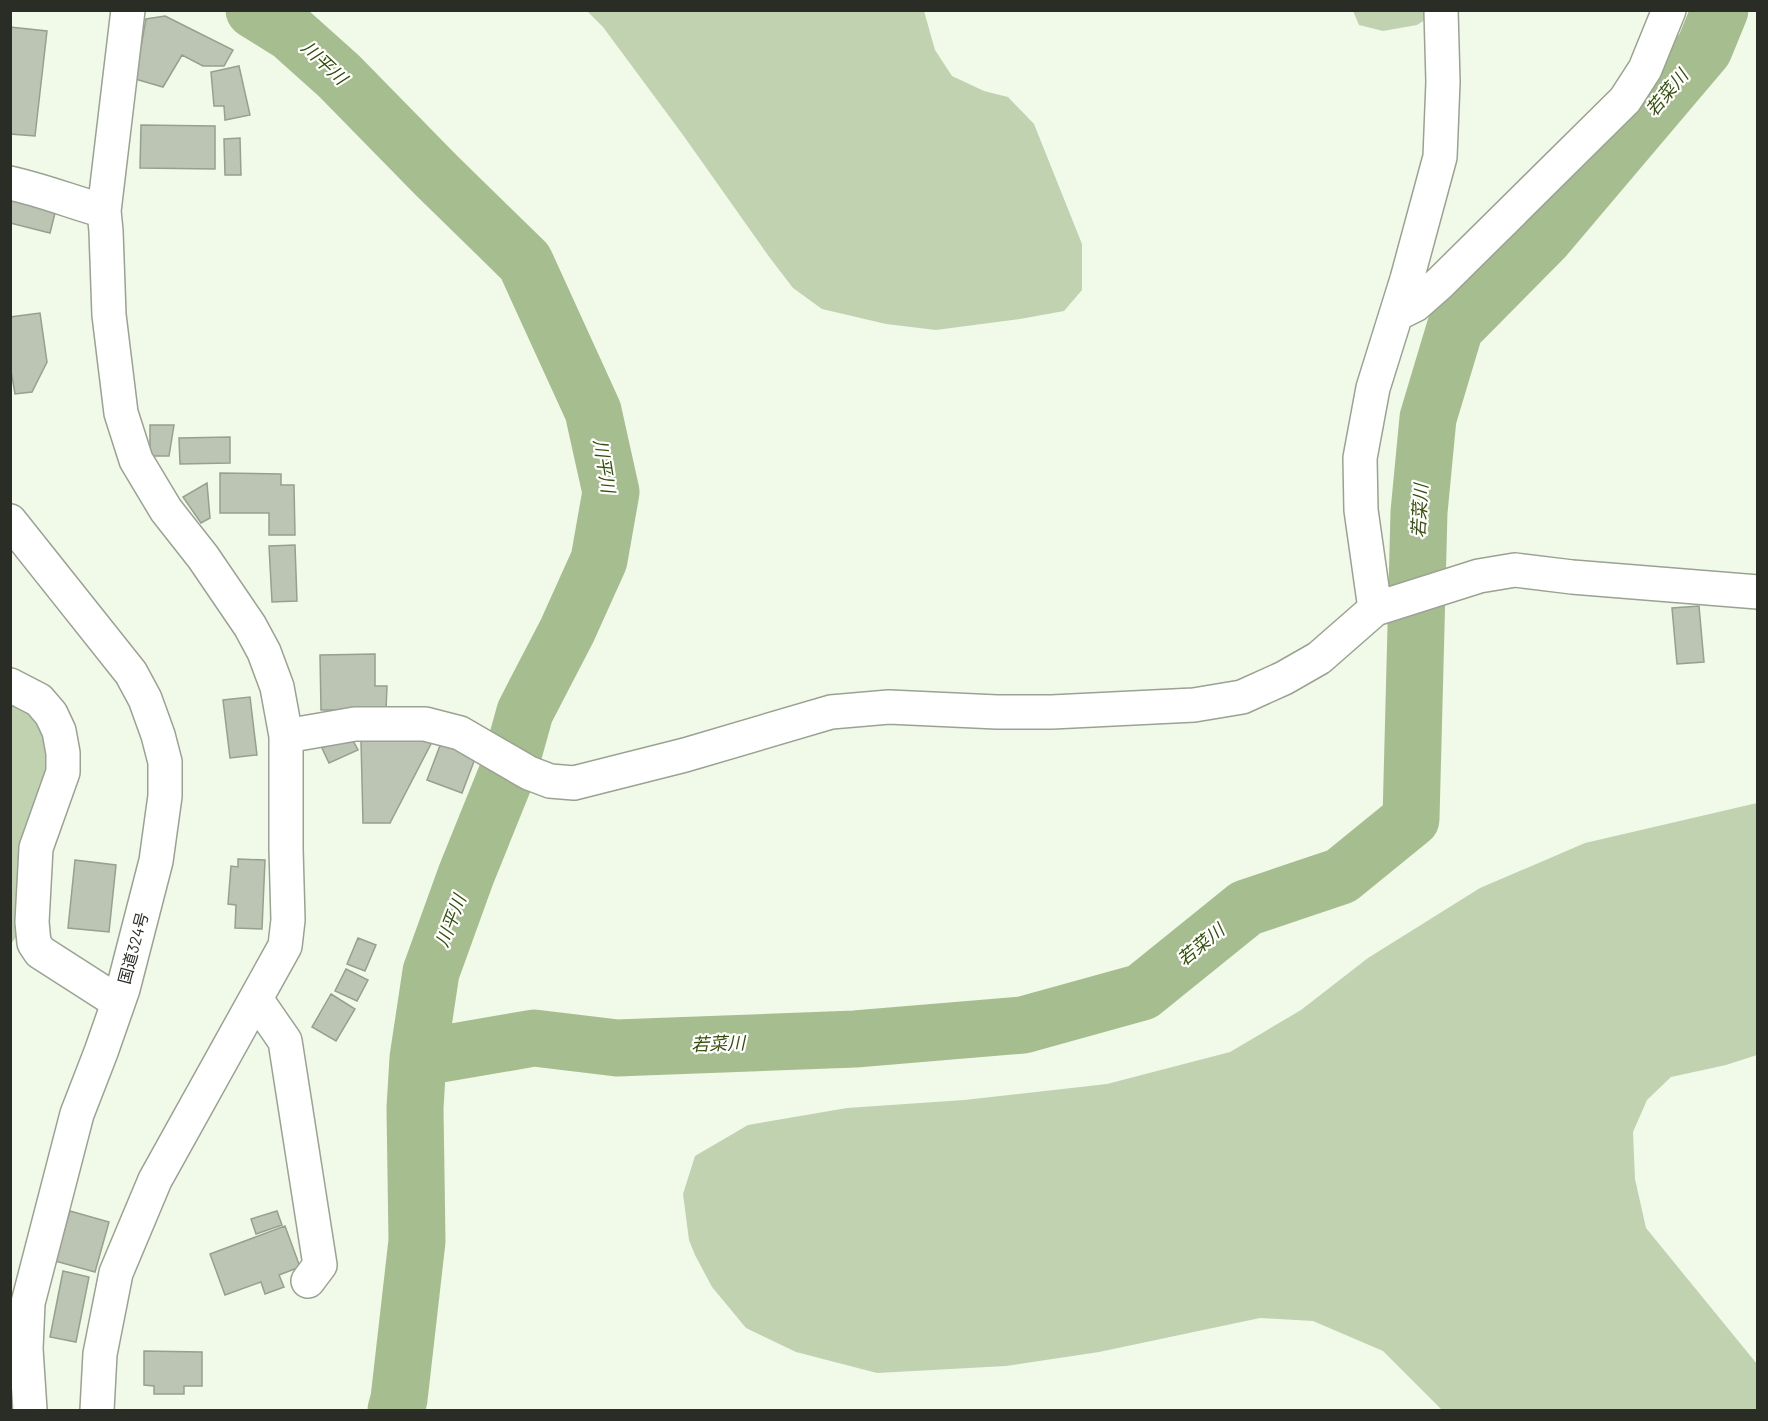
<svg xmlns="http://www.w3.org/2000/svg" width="1768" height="1421" font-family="Barlow,'Noto Sans JP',sans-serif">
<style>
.green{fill:#c1d2b1}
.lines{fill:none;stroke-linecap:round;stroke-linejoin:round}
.river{stroke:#a6be8f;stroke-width:57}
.building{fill:#bcc4b4;stroke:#979f8f;stroke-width:1.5}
.minor-casing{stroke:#9aa292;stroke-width:36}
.highway-casing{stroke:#9aa292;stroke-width:36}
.minor{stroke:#fff;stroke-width:33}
.highway{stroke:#fff;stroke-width:33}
.labels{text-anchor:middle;stroke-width:4.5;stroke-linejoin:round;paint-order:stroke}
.street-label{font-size:16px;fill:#292d26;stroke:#fff}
.water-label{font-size:18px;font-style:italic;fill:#355009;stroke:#fff}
</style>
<rect width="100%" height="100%" fill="#f1fae8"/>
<path class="green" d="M587 11H924L935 50 952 76 984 91 1008 97 1034 124 1082 244V290L1064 311 1020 319 936 330 886 324 822 309 793 288 770 258 683 135 603 27Z
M1353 11H1439L1417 25 1383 31 1359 25Z
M10 681 44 730 61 772 51 874 25 925 11 944Z
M1757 803V1055L1726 1065 1671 1077 1647 1100 1633 1132 1635 1179 1646 1228 1757 1364V1410H1442L1383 1351 1313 1321 1260 1318 1099 1352 1006 1366 877 1373 796 1352 746 1328 712 1287 695 1255 689 1240 683 1194 695 1156 748 1125 847 1108 964 1100 1107 1084 1230 1052 1301 1010 1368 958 1480 888 1585 843Z"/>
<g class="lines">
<path class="river" d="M254 10 291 33 339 76 436 175 525 262 593 411 611 492 599 560 567 631 525 712 510 766 466 875 431 972 418 1058 415 1108 417 1241 399 1399 396 1410
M418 1058 534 1038 617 1048 855 1039 1023 1025 1142 992 1246 908 1341 876 1411 819 1419 512 1428 418 1455 328 1544 238 1704 49 1720 10"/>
</g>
<path class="building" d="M165 16 233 50 224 66H203L182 55 163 87 135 79 146 19Z
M10 27 47 31 35 136 10 134Z
M239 66 250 115 225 120 224 106H214L211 72Z
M141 125 215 126V169L140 168Z
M240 138 241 175H225L224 139Z
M10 197 56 209 50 233 10 223Z
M40 313 47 362 32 392 15 394 10 365V317Z
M150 425H174L169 456H150Z
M230 437V463L180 464 179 438Z
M220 473 281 474V485H294L295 535H269V513H220Z
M207 483 210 518 201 523 183 497Z
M295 545 297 601 272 602 269 546Z
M1699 606 1704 662 1677 664 1672 608Z
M375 654V686H387L386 710H321L320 655Z
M250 697 257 755 230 758 223 700Z
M350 735 358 750 329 763 322 748Z
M392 740H433L390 823H363L361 741Z
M441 743 476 756 462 793 427 780Z
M238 859 265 860 262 929 235 928 236 905 228 904 231 866 238 867Z
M75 860 116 865 109 932 68 928Z
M358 938 376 945 365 971 347 964Z
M346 969 368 980 357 1001 335 991Z
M331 994 355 1009 336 1041 312 1027Z
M70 1211 109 1222 95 1272 55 1261Z
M277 1211 282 1225 256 1234 251 1219Z
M285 1226 300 1267 279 1275 284 1287 265 1294 261 1282 225 1295 210 1254Z
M63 1271 89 1277 76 1342 50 1337Z
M144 1351 202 1352V1386H184V1394H154V1386L144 1385Z"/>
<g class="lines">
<defs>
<path id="minor" d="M10 183C42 190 72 202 104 211
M1397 314 1415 305 1440 283 1625 100 1645 69 1669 10
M1375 609 1361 510 1360 458 1373 388 1407 279 1440 157 1443 82 1441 10
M10 685 39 700 51 714 59 731 63 753V772L36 848 32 922 34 943 40 952 118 1002
M286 736 355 724H425L460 733 529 773 550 781 574 783 685 755 831 712 889 707 997 712H1052L1194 705 1242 697 1284 678 1319 658 1375 609 1479 576 1515 570 1572 577 1758 592
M256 999 285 1041 320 1265 308 1281
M97 1410 100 1354 116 1273 155 1180 285 946 288 920 286 849V736L277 687 264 652 250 626 203 557 166 510 136 460 121 413 109 315 106 231 104 211 128 10"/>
<path id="highway" d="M10 521 131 673 145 699 158 735 165 762V796L156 861 123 989 101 1052 77 1114 28 1303 26 1349 30 1410"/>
</defs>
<use href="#minor" class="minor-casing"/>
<use href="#highway" class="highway-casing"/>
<use href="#minor" class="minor"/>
<use href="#highway" class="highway"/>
</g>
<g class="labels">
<g class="street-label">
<text transform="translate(133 948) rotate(-75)" y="6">国道324号</text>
</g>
<g class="water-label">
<text transform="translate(324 63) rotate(43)" y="6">川平川</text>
<text transform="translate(1667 93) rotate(-50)" y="6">若菜川</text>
<text transform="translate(604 466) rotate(81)" y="6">川平川</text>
<text transform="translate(1420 511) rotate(-87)" y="6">若菜川</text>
<text transform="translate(451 921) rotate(-69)" y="6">川平川</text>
<text transform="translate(1201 945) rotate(-39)" y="6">若菜川</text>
<text transform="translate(718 1044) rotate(-2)" y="6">若菜川</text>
</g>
</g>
<rect width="1768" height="1421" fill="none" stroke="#292d26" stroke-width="24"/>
</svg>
